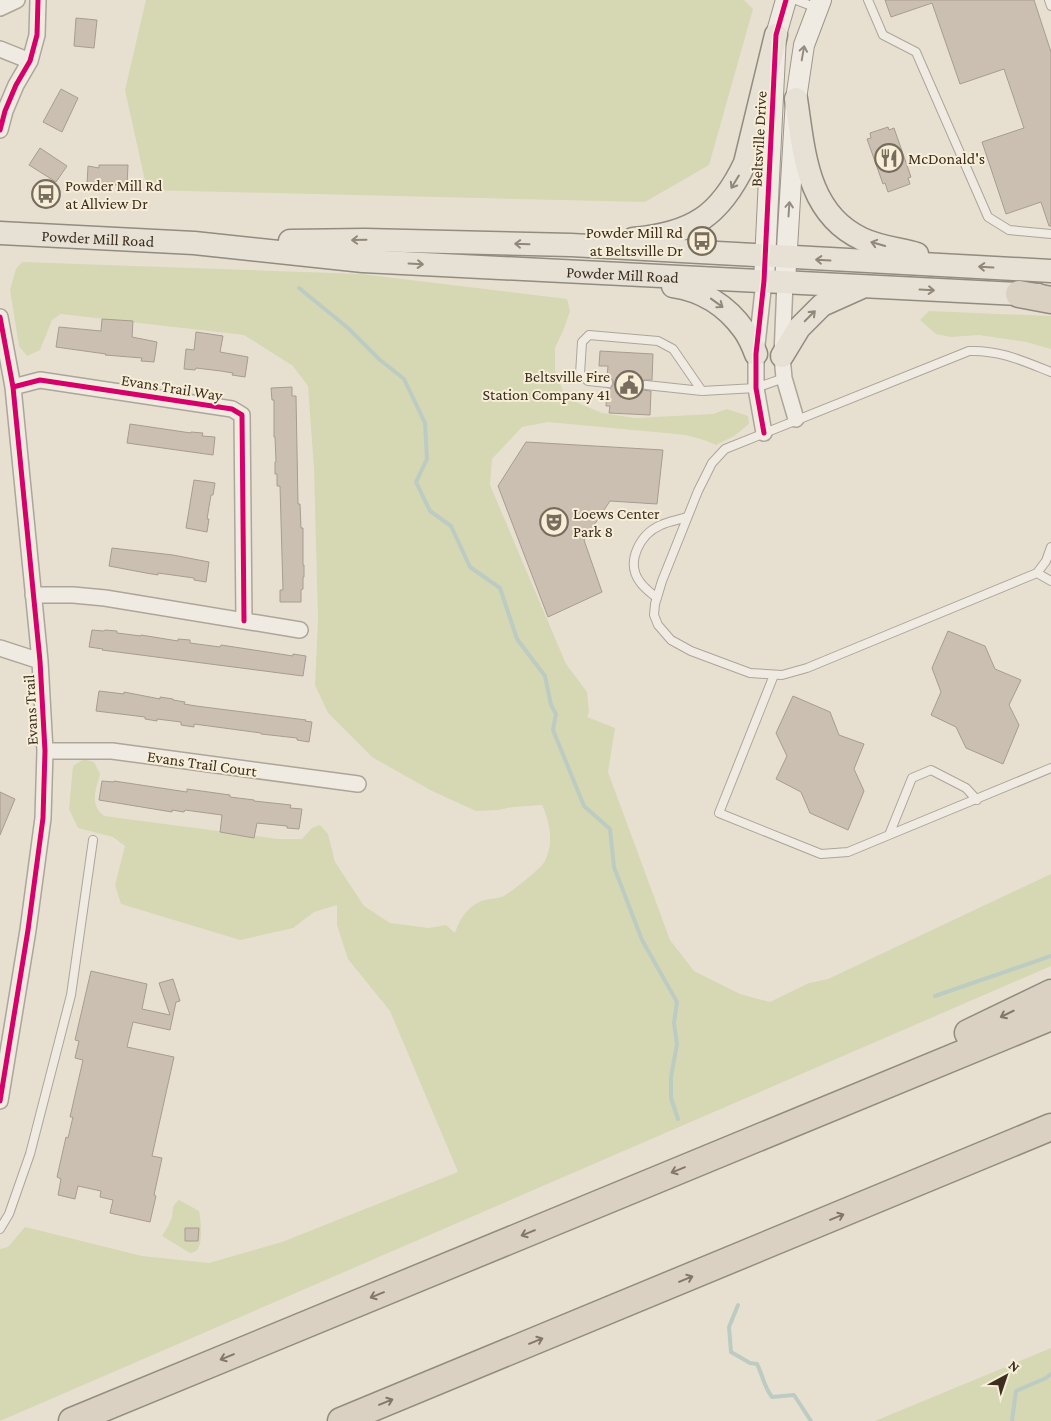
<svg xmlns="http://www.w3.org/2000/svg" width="1051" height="1421" font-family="'Crimson Pro',serif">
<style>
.green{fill:#d6d7b3}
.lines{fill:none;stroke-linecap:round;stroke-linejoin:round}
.stream{stroke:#bcccc2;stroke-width:4}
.building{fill:#cbbfb2;stroke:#a89c90}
.lane-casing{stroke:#ada599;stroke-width:10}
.street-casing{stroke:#ada599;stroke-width:18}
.secondary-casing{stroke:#9c958a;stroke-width:22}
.primary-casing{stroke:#928b80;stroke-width:25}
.highway-casing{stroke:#928b80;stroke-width:29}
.lane{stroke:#efebe3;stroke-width:8}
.street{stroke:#efebe3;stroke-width:15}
.secondary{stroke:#efebe3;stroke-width:20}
.primary{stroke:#e6e1d4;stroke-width:22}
.highway{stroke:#dad1c2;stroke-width:26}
.cycleway-casing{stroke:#f7eed8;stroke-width:8}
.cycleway{stroke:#d6006c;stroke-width:5}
.oneway{stroke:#968c82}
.oneway2{stroke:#92887a}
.oneway3{stroke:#847769}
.labels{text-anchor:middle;stroke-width:4;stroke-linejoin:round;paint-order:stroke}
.street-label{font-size:16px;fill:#3d2e20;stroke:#f7eed8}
.poi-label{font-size:16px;fill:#3d2e20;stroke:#f7eed8;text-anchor:start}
</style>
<rect width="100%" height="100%" fill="#e7e0d1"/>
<path class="green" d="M146 0H744L753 9 709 165 645 202 147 190 125 90Z
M22 262 361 274 567 299 570 311 563 331 555 348V371L563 391 578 403 602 413 635 418 713 414 727 409 748 416 749 424 734 436 716 445 704 440 686 435 548 422 522 427 492 459 490 485 566 664 587 692 589 712 587 717 615 728 608 772 670 940 694 971 740 994 770 1002 809 983 828 979 1051 874V966L0 1421V1249L8 1247 25 1227 142 1256 209 1263 282 1242 458 1172 390 1011 348 959 337 925V905L314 912 293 928 240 940 121 904 115 885 125 846 113 837 78 828 69 809 73 766 84 759 94 762 100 774C96 790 89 804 104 816L278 839H302L312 828 320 825 328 834 335 862 364 906 390 923 429 928 446 925 455 933C460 918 469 904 485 900 491 898 498 899 504 896 512 891 542 868 545 861 554 843 550 822 542 805L513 807 498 810 476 811 432 791 372 757 328 713 315 685 318 619 314 469 308 386 293 366 244 335 61 314 52 320 40 350 27 356 19 346 10 290 16 269Z
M929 311 1051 316V349L1026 342 979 335 951 337 936 334 920 320Z
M179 1200 199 1211C201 1219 203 1244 197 1250 195 1252 193 1252 190 1253L162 1236C164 1232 168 1227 170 1222 175 1213 169 1208 179 1200Z
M1051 1348V1421H875Z"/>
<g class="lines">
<path class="stream" d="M299 288 348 328 379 359 404 379 425 423 427 459 416 482 430 511 451 526 470 567 500 588 517 639 545 676 551 705 556 714 553 730 584 806 610 829 614 867 642 940 677 1002 674 1023 677 1044 671 1077V1098L678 1119
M935 996 1051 956
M738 1305 729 1327 731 1352 750 1363 757 1364C763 1376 764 1387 772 1397L794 1395 811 1421
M1012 1421 1016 1391 1046 1378 1051 1374"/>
</g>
<path class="building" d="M885 0H1034L1051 52V226H1049L1041 202 1006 214 982 142 1024 128 1004 69 960 84 932 3 891 17Z
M76 18 97 20 94 48 74 46Z
M61 89 78 98 62 132 43 122Z
M888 127 889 130 894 128 911 177 908 178 910 184 888 192 885 183 883 184 867 139 871 138 870 133Z
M40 148 67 166 56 182 29 165Z
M99 165H128L127 185H87L88 166 99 168Z
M102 319 133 321 132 337 157 342 154 362 141 361 142 358 105 355 106 354 56 347 59 327 101 331Z
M196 332 223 336 220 352 248 357 245 377 232 375 233 373 221 371 196 368 195 370 184 369 186 349 194 350Z
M600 351 653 354 652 380H644L640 385 643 390 651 391 650 415 609 413 610 406H606L607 389 611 388 614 383 612 379 607 377 608 366H599Z
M292 387V396H296L298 504H300L301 528H303V565H304V577H303V589L301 590V602H280V590H283L280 486H277V474H275V462H276L275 437H274V400H272L271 388Z
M130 424 191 433V432L203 433 202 436 215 437 213 455 127 443Z
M526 442 663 450 657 504 610 501 584 540 602 592 548 617 498 486Z
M194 480 215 483 213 495H211L207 519H209L207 532 186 528Z
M112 548 173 555 209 562 206 582 194 580V578L158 573V575L146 573 109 566Z
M92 630 104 631 105 630 117 631V633L141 636V635L178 641V639L190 640V643L220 647 221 645 293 656V654L306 656 303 676 102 650 103 649 89 647Z
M948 631 985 646 995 669 1021 680 1009 705 1019 725 1003 764 966 748 956 727 931 715 941 692 932 668Z
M99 691 124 694V692L160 699V697L173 699V700L185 702 184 704 196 706 306 720 305 721 312 722 309 742 297 740V738L261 734V733L194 724V727L181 725V722L157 719V721L145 719V717L96 711Z
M793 696 830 712 839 735 864 744 854 769 864 791 848 830 810 813 801 792 776 779 787 756 776 733Z
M102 781 114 782V781L187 792V789L230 795V797L254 800V801L291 805 290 808 302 809 299 829 287 828V826L257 823 254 838 220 832 222 815 185 810 184 812 172 810V812L99 800Z
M0 792 15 799 0 835Z
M91 971 147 984 142 1009 170 1015 159 983 173 979 180 1001 176 1002 170 1030 133 1022 127 1047 174 1057 152 1156 162 1158 154 1195 156 1196 150 1222 110 1213 113 1200 100 1197 101 1191 78 1186 75 1199 58 1195 61 1179 57 1177 66 1137 68 1138 73 1117H70L83 1060 75 1058 79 1041 75 1040Z
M185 1228H199L198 1241H185Z"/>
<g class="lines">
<defs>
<path id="lane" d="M796 0 817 8
M868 0 883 35 916 52 988 217 1009 230 1051 234
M1049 0 1051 6
M1051 372C1023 361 1000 350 969 351L725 449 712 463 698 491 662 581 655 604 654 615 658 625 671 640 691 651 750 673 782 675 807 668 1037 573 1046 561 1051 547
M608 383 588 381 580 374 582 342 589 335 658 341 673 349 702 391
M646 385 702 391 756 388 784 378
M1037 573 1051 581
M657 598C651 593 644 588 640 582 625 562 640 534 661 525 669 521 679 520 687 517
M774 675 719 813 821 854 848 852 1051 768
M889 835 912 778 931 770 966 788 977 800
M0 1229 9 1214 30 1154 71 995 93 840"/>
<path id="street" d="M0 8 17 0
M0 49 30 61
M0 130 5 111 16 85 30 61 37 35 38 0
M785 282 782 356 784 378 796 419
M0 317 13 387 40 661 45 751 43 818 28 930 0 1101
M13 387 40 380 232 409 242 415 244 621
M764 433 756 388V354L764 281
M33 595H73L105 598 300 630
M0 648 40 661
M45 751H112L358 784"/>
<path id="secondary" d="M764 281 776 35 786 0
M785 282 796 99 804 45 821 0"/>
<g id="primary">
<path d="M796 99C804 150 806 213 862 239 879 247 899 249 917 254"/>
<path id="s1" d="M0 233 194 243 363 261 1038 295"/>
<path d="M633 239C692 234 720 216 745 163L776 35"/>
<path d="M290 241 365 240 571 245 1051 271"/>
<path d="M673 286C702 290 727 306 744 330 749 337 753 346 756 354"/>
<path d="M782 356 799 328 822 305 860 288"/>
</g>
<path id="highway" d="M1019 294 1051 300
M968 1033 1051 993
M72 1421 1051 1017
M341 1421 1051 1127"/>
</defs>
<use href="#lane" class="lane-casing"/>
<use href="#street" class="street-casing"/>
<use href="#secondary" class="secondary-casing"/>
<use href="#primary" class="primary-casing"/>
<use href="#highway" class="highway-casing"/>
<use href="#lane" class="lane"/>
<use href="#street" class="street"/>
<use href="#secondary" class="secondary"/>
<use href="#primary" class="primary"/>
<use href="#highway" class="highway"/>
<defs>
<path id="cycleway" d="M0 130 5 111 16 85 30 61 37 35 38 0
M0 317 13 387 40 661 45 751 43 818 28 930 0 1101
M13 387 40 380 232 409 242 415 244 621
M764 433 756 388V354L764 281 776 35 786 0"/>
</defs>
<use href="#cycleway" class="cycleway-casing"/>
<use href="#cycleway" class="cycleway"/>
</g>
<defs><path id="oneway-shaft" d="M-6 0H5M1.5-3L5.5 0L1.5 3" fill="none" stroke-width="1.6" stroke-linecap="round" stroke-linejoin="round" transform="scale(1.25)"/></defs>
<g class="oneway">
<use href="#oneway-shaft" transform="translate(803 53) rotate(-80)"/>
<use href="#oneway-shaft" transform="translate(789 209) rotate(-86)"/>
</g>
<g class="oneway2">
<use href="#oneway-shaft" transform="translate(735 182) rotate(121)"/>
<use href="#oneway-shaft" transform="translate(359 240) rotate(179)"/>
<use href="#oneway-shaft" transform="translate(522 244) rotate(-178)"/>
<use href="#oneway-shaft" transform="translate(878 244) rotate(-164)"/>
<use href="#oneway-shaft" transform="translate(823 260) rotate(-177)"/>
<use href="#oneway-shaft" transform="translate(416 264) rotate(3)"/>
<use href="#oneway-shaft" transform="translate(986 267) rotate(-177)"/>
<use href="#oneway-shaft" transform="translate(927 290) rotate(3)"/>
<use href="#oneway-shaft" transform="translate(717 303) rotate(36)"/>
<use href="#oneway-shaft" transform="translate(810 316) rotate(-45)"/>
</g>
<g class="oneway3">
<use href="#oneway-shaft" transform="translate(1007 1014) rotate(154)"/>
<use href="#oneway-shaft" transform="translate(678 1170) rotate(158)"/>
<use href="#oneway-shaft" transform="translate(837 1217) rotate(-22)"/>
<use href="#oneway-shaft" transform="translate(528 1233) rotate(158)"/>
<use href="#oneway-shaft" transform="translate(686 1279) rotate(-22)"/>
<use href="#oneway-shaft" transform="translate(377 1295) rotate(158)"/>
<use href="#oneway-shaft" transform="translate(536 1341) rotate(-22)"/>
<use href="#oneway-shaft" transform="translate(227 1357) rotate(158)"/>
<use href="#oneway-shaft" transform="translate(386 1402) rotate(-22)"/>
</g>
<defs>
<symbol id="restaurant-ring" viewBox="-11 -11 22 22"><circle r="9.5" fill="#f7eed8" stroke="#786c5e" stroke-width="1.5"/><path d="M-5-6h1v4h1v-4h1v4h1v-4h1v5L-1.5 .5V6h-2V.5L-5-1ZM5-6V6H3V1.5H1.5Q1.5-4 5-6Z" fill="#786c5e"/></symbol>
<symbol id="bus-ring" viewBox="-11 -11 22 22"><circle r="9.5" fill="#f7eed8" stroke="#786c5e" stroke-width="1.5"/><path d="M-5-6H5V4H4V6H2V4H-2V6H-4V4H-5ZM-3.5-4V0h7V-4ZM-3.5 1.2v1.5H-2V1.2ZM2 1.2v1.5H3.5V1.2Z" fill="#786c5e"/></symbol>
<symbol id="civic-ring" viewBox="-11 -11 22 22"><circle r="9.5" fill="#f7eed8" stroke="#786c5e" stroke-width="1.5"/><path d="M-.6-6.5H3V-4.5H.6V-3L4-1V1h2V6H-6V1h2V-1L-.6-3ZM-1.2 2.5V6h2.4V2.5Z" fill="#786c5e"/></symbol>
<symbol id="theatre-ring" viewBox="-11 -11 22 22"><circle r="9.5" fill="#f7eed8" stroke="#786c5e" stroke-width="1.5"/><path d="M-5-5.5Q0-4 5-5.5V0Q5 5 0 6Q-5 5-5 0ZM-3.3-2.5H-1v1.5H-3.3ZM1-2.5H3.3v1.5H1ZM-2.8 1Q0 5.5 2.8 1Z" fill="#786c5e"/></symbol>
</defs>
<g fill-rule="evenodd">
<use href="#restaurant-ring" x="873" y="142" width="32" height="32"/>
<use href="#bus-ring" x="30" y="178" width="32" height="32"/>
<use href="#bus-ring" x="686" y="225" width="32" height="32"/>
<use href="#civic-ring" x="613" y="369" width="32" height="32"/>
<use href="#theatre-ring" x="538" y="506" width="32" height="32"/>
</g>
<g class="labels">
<g class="street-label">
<text transform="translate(758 139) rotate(-87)" y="6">Beltsville Drive</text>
<text dy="6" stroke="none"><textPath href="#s1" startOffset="98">Powder Mill Road</textPath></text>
<text dy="6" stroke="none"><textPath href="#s1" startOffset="624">Powder Mill Road</textPath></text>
<text transform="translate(172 387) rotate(9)" y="6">Evans Trail Way</text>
<text transform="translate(30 710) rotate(-93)" y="6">Evans Trail</text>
<text transform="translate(202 763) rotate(8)" y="6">Evans Trail Court</text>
</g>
<g class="poi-label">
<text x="908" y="164">McDonald's</text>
<text x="65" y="191">Powder Mill Rd<tspan x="65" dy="18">at Allview Dr</tspan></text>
<text x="683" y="238" text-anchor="end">Powder Mill Rd<tspan x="683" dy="18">at Beltsville Dr</tspan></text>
<text x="610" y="382" text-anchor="end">Beltsville Fire<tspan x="610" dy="18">Station Company 41</tspan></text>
<text x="573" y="519">Loews Center<tspan x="573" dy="18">Park 8</tspan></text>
</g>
</g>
<g transform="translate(1006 1376) rotate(40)" stroke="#f7eed8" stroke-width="4" paint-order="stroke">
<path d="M0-4L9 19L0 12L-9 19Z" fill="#3d2e20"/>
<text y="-8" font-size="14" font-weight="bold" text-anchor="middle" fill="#3d2e20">N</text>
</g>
</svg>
